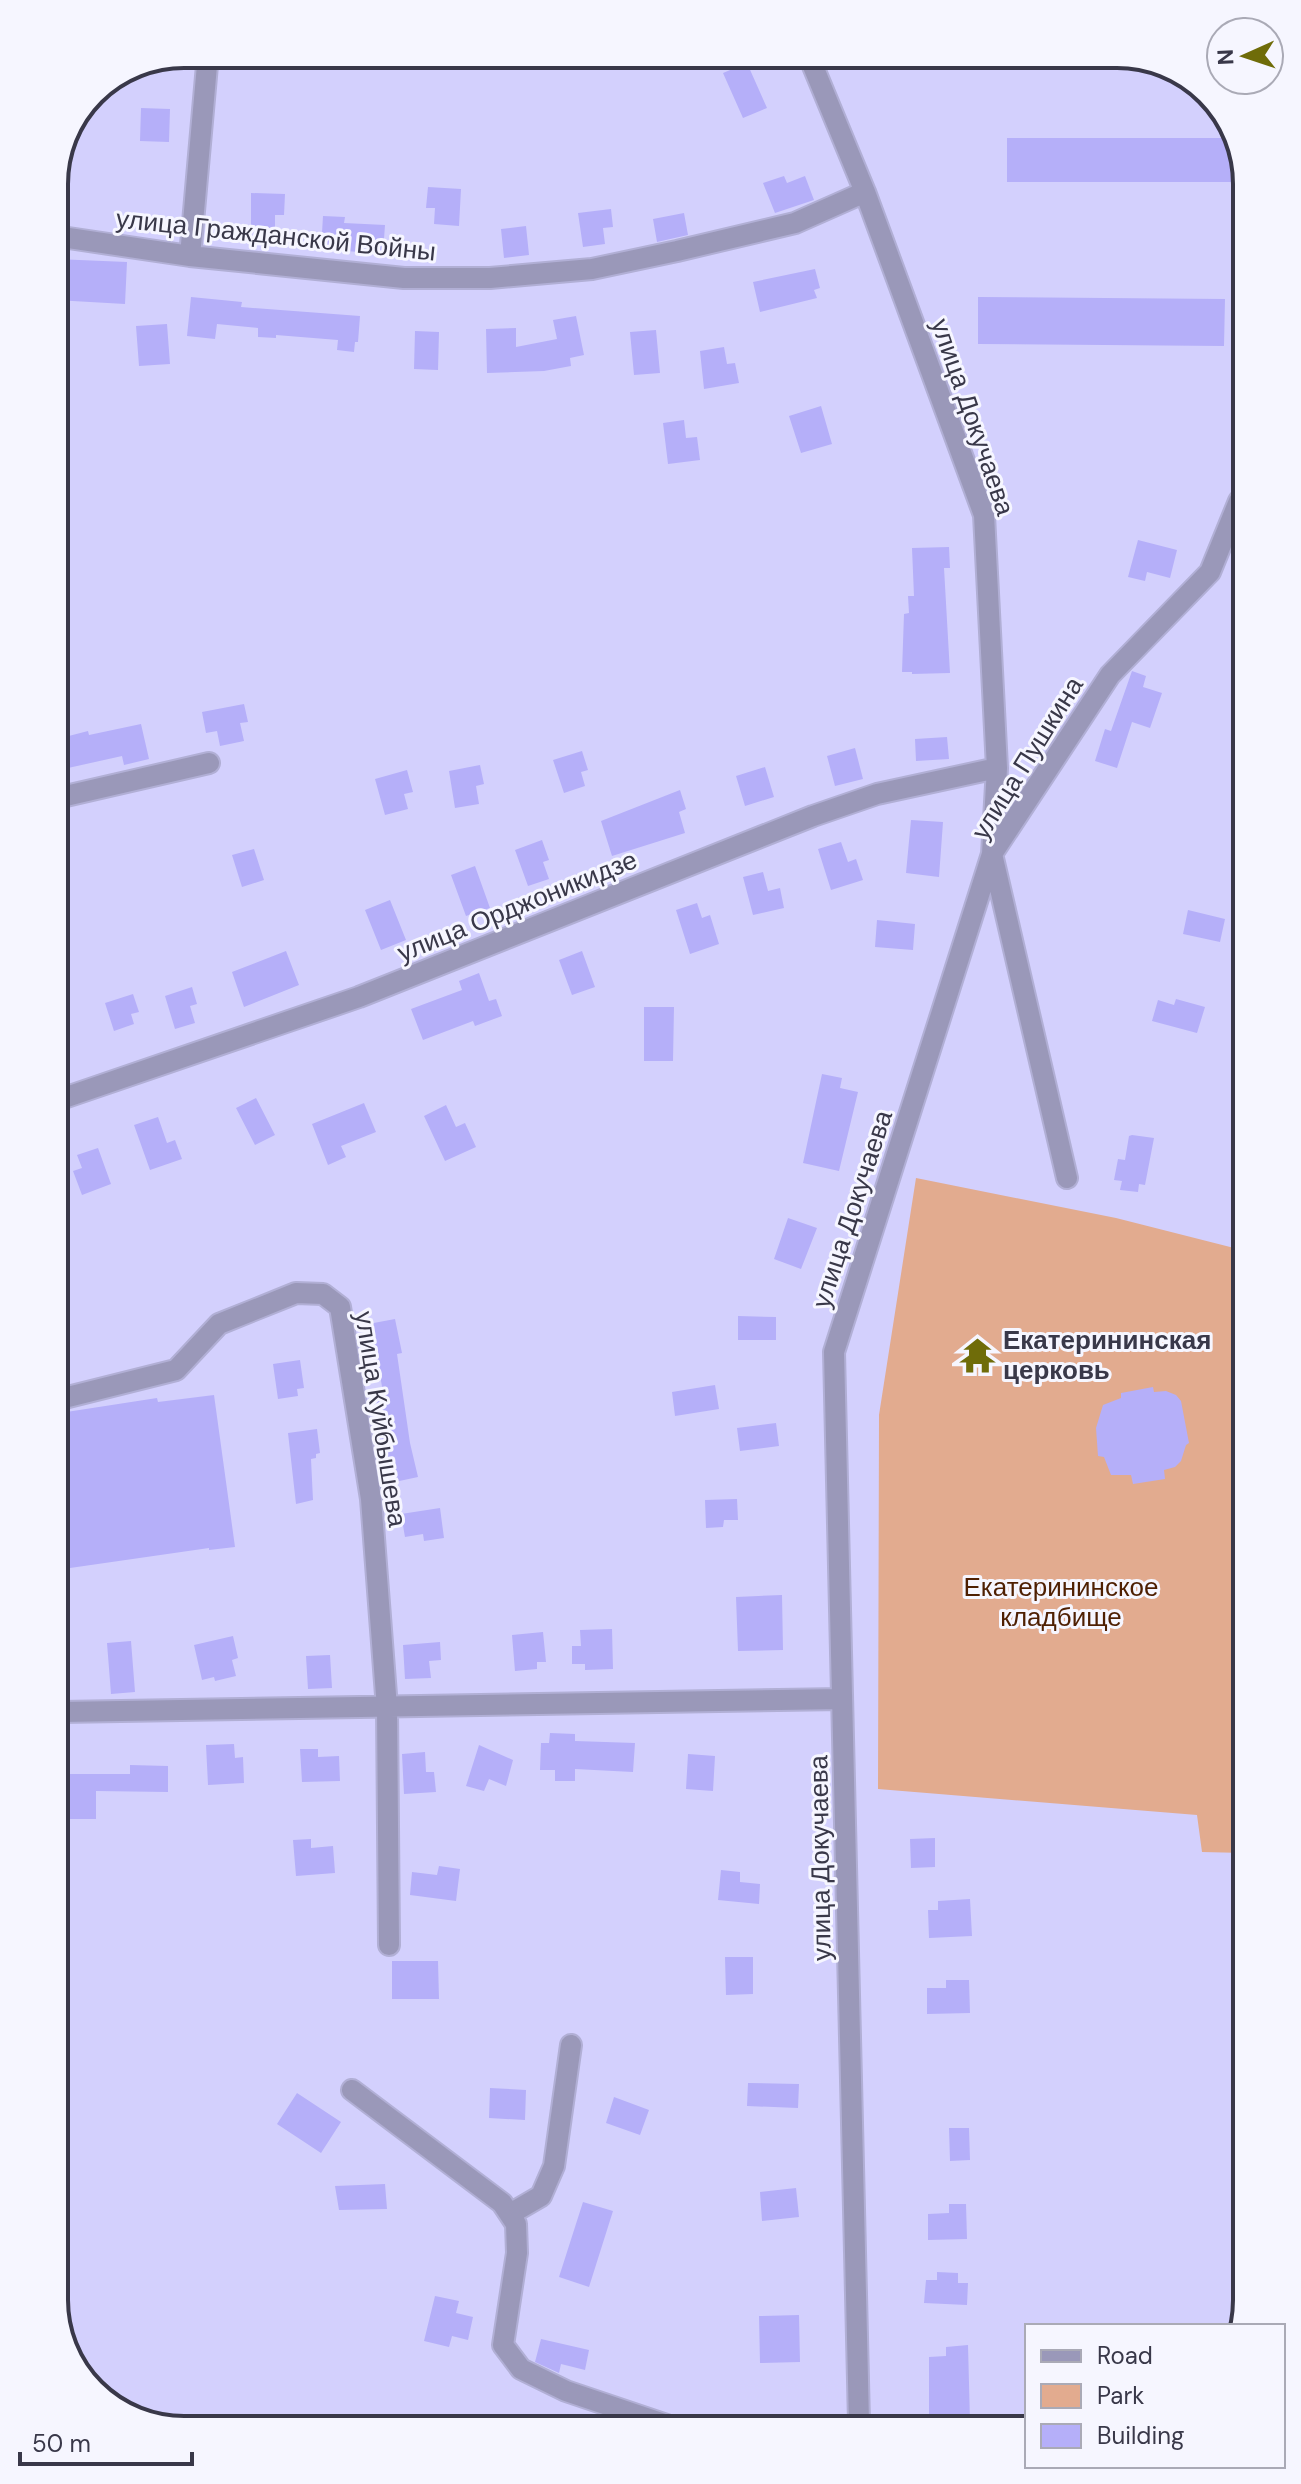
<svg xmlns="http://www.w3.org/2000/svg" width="1301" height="2484" font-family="'DM Sans',sans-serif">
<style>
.green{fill:#e2ab8f}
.building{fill:#b5aff9}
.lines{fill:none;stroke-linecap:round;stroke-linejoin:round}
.minor-casing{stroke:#b1afd5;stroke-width:24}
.minor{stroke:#9a98b9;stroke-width:20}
.labels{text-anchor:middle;stroke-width:6;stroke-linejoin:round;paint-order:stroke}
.street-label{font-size:26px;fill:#393849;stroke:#f6f6ff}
.poi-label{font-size:26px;font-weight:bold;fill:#393849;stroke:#f6f6ff;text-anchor:start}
.park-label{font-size:26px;fill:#4e1f02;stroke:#f6f6ff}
.rim{fill:none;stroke:#393849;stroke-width:4}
</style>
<rect width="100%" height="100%" fill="#d3d0fd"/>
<path class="green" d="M916 1178 1116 1218 1242 1250 1245 1853 1202 1852 1197 1815 878 1789 879 1415Z"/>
<path class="building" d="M747 63 767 108 743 118 723 73Z
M141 108 170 109 169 142 140 141Z
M1007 138H1237V182H1007Z
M784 176 787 183 805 176 814 200 775 213 763 183Z
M428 187 461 189 459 226 434 224 435 208H426Z
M251 193 285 194 284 215H275V229L251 228Z
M611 209 613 227 603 228 605 244 583 247 578 213Z
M684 213 688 235 657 242 653 219Z
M323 216 345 217 344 223 385 225 383 253 321 250Z
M526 226 529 255 504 258 501 229Z
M55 259 127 262 125 304 55 300Z
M815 269 820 288 814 290 817 298 760 312 753 282Z
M191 297 242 302 241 307 360 316 358 342H355L354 352 337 350 338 340 276 335V338L258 337V328L217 324 215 339 187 336Z
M978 297 1225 299 1224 346 978 344Z
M576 316 584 355 570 358 571 366 544 371 487 373 486 329 516 328V347L557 339 553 320Z
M167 324 170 364 139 366 136 326Z
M656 330 660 373 634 375 630 332Z
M415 331 439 332 438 370 414 369Z
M724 347 727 364 735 363 739 383 704 389 700 351Z
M821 406 832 444 801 453 789 416Z
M684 420 686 438 697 437 700 460 668 464 663 423Z
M1138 540 1177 550 1170 578 1147 572 1145 581 1128 577Z
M949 547 950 568H944L950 673 912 674V672H902L904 614 909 613 908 596H914L912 548Z
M1132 671 1146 676 1143 687 1162 693 1150 728 1132 722 1117 768 1095 761 1105 729 1111 731Z
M244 704 248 722 240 723 244 741 220 746 217 731 206 733 202 712Z
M141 724 149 759 124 765 122 756 68 768 61 738 88 731 89 735Z
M947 737 949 759 916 761 915 739Z
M855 748 863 779 835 786 827 756Z
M582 751 588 770 581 772 585 786 564 793 553 760Z
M480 765 484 784 476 786 479 804 455 808 449 771Z
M765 767 774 797 745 806 736 776Z
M407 770 413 792 404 794 408 809 385 815 375 779Z
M680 790 686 809 679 812 685 833 612 856 601 821Z
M911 820 943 822 939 877 906 873Z
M542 840 549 860 543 862 549 879 528 886 515 850Z
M841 842 848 862 856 859 863 880 831 890 818 849Z
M254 849 264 880 242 887 232 855Z
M475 866 490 908 466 916 451 875Z
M763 872 768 891 780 888 784 908 753 915 743 877Z
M390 900 406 940 381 950 365 910Z
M697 903 702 918 710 915 719 944 690 954 676 910Z
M1188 910 1225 919 1220 942 1183 934Z
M877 920 915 924 913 950 875 947Z
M286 951 299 985 244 1007 232 972Z
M582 951 595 987 572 995 559 960Z
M479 973 489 1001 496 999 502 1016 475 1026 473 1021 423 1040 411 1009 462 990 459 981Z
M192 987 197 1004 190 1006 195 1023 175 1029 165 996Z
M133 994 139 1012 131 1014 134 1024 114 1031 105 1003Z
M1176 999 1205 1007 1197 1033 1152 1021 1158 1000 1174 1005Z
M644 1007H674L673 1061H644Z
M822 1074 842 1078 840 1088 858 1092 839 1171 803 1163Z
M256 1098 275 1135 255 1145 236 1108Z
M364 1103 376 1132 341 1146 346 1157 328 1165 312 1124Z
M446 1105 456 1127 465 1123 476 1147 445 1161 424 1116Z
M158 1117 167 1143 175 1140 182 1159 150 1170 134 1125Z
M1132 1135 1154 1138 1145 1185 1139 1184 1138 1192 1120 1190 1122 1181 1114 1180 1118 1159 1125 1160 1129 1136Z
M98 1148 111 1184 82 1195 73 1171 82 1168 77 1155Z
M788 1218 817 1228 801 1269 774 1259Z
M738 1316 776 1317V1340H738Z
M395 1319 402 1353 397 1354 410 1443 418 1477 390 1483 376 1399 384 1398 377 1358 369 1359 363 1325Z
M300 1360 304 1388 297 1389 298 1396 278 1399 273 1364Z
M715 1385 719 1409 675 1416 672 1392Z
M1153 1387 1154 1392 1166 1391 1176 1395 1181 1401 1189 1443 1186 1445 1181 1461 1175 1467 1164 1470 1165 1479 1133 1484 1131 1475H1111L1104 1457 1098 1456 1096 1428 1103 1405 1121 1398V1393Z
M214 1395 235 1547 209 1550V1548L70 1568 60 1503V1413L157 1398 158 1402Z
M776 1423 779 1446 740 1451 737 1428Z
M317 1429 320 1453 316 1454V1458L311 1459 313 1500 296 1504 288 1433Z
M737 1499 738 1520H724L723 1527 706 1528 705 1500Z
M440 1508 444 1538 424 1541 423 1534 405 1537 401 1514Z
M782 1595 783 1650 738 1651 736 1597Z
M612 1629 613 1669 585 1670V1664H572V1646H581L580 1630Z
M543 1632 546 1662H537V1669L515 1671 512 1635Z
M233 1636 238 1658 232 1660 236 1676 215 1681 214 1677 202 1680 194 1645Z
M131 1641 135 1692 111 1694 107 1643Z
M440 1642 441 1660 429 1661 431 1678 405 1679 403 1645Z
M330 1655 332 1688 308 1689 306 1656Z
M550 1733 575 1734V1741L635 1743 633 1772 575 1769V1781H555V1770H540L541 1743H549Z
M234 1744 235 1758 243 1757 244 1783 208 1785 206 1745Z
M479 1745 513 1760 506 1786 489 1779 484 1791 466 1786Z
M300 1749H318V1757L339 1756 340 1781 302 1782Z
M425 1752 426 1772H434L436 1792 404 1794 402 1754Z
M688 1754 715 1756 713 1791 686 1789Z
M130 1765 168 1766V1792L96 1791V1819H64V1793H70V1774H130Z
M935 1838V1867L911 1868 910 1839Z
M311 1839V1848L333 1846 335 1873 296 1876 293 1840Z
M439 1866 460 1869 456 1901 410 1895 412 1872 437 1875Z
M721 1870 740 1872V1882L760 1884 759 1904 718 1900Z
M970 1899 972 1936 929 1938 928 1910H938V1901Z
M725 1957H753V1994L726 1995Z
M392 1961H438L439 1999H392Z
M946 1980H969L970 2013 927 2014V1988H946Z
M748 2083 799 2084 798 2108 747 2106Z
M490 2088 526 2090 525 2120 489 2118Z
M297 2093 341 2122 321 2153 277 2124Z
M614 2097 649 2110 640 2135 606 2123Z
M949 2128H969L970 2160 950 2161Z
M385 2184 387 2209 339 2210 335 2186Z
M796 2188 799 2217 762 2221 760 2192Z
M583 2202 613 2211 589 2287 559 2277Z
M949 2204H966L967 2239 928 2240V2214L949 2213Z
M937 2272 958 2273V2283H968L967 2305 924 2303 926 2280H937Z
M435 2296 459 2301 456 2313 473 2317 468 2340 452 2336 449 2347 424 2341Z
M799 2315 800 2362 760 2363 759 2316Z
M541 2339 589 2350 585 2370 561 2364 559 2373 535 2362Z
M968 2345 970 2422H929V2357L946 2356V2347Z"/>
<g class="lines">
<defs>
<path id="minor" d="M808 54 865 192 984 515 997 768 992 854 834 1352 859 2423
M55 236 190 256 404 278H490L592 269 677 251 795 223 865 192
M190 256 208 54
M57 798 209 763
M58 1100 359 997 813 816 877 794 997 768
M1067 1178 992 854 1110 675 1210 572 1239 501
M60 1399 176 1370 219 1324 296 1293 323 1294 340 1307 371 1499 387 1708 389 1945
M61 1712 842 1699
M352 2090 502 2203 516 2224 517 2253 503 2345 521 2369 566 2391 667 2425
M510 2214 541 2196 554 2166 571 2045"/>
</defs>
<use href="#minor" class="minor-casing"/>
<use href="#minor" class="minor"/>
</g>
<defs>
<symbol id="temple-bare" viewBox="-9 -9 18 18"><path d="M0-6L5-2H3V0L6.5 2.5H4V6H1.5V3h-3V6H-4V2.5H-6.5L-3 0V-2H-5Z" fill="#6f6c09" stroke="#f6f6ff" stroke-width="2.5" paint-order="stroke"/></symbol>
</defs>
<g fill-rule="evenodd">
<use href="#temple-bare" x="952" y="1330" width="51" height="51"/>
</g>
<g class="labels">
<g class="street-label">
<text transform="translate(276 235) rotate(6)" y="9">улица Гражданской Войны</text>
<text transform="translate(973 417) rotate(71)" y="9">улица Докучаева</text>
<text transform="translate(1027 758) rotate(-58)" y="9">улица Пушкина</text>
<text transform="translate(517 906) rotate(-22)" y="9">улица Орджоникидзе</text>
<text transform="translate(852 1209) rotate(-72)" y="9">улица Докучаева</text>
<text transform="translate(381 1419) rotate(81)" y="9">улица Куйбышева</text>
<text transform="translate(820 1858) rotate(-91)" y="9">улица Докучаева</text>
</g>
<g class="poi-label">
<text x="1003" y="1349">Екатерининская<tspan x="1003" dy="30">церковь</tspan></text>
</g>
<g class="park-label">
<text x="1061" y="1596">Екатерининское<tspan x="1061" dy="30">кладбище</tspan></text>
</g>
</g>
<path d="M0 0H1301V2484H0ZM184 68H1117A116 116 0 0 1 1233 184V2300A116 116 0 0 1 1117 2416H184A116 116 0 0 1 68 2300V184A116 116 0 0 1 184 68Z" fill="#f6f6ff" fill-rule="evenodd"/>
<path class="rim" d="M184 68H1117A116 116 0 0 1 1233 184V2300A116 116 0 0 1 1117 2416H184A116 116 0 0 1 68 2300V184A116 116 0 0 1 184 68Z"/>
<rect x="1025" y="2324" width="260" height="144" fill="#f6f6ff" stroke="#aaaab6" stroke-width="2"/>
<rect x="1041" y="2350" width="40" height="12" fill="#9a98b9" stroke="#aaaab6" stroke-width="2"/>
<text x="1097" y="2364" font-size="24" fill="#393849">Road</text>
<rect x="1041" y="2384" width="40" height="24" fill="#e2ab8f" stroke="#aaaab6" stroke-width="2"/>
<text x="1097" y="2404" font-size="24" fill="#393849">Park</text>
<rect x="1041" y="2424" width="40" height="24" fill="#b5aff9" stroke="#aaaab6" stroke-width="2"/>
<text x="1097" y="2444" font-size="24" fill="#393849">Building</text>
<g transform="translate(1245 56) rotate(267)"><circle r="38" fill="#f6f6ff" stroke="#aaaab6" stroke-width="2"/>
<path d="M0-6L14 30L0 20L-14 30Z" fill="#6f6c09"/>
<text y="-12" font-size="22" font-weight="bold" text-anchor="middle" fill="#393849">N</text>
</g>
<path d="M20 2452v12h172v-12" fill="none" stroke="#393849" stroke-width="4"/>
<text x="32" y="2452" font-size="24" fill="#393849" stroke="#f6f6ff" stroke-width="6" paint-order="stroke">50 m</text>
</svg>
